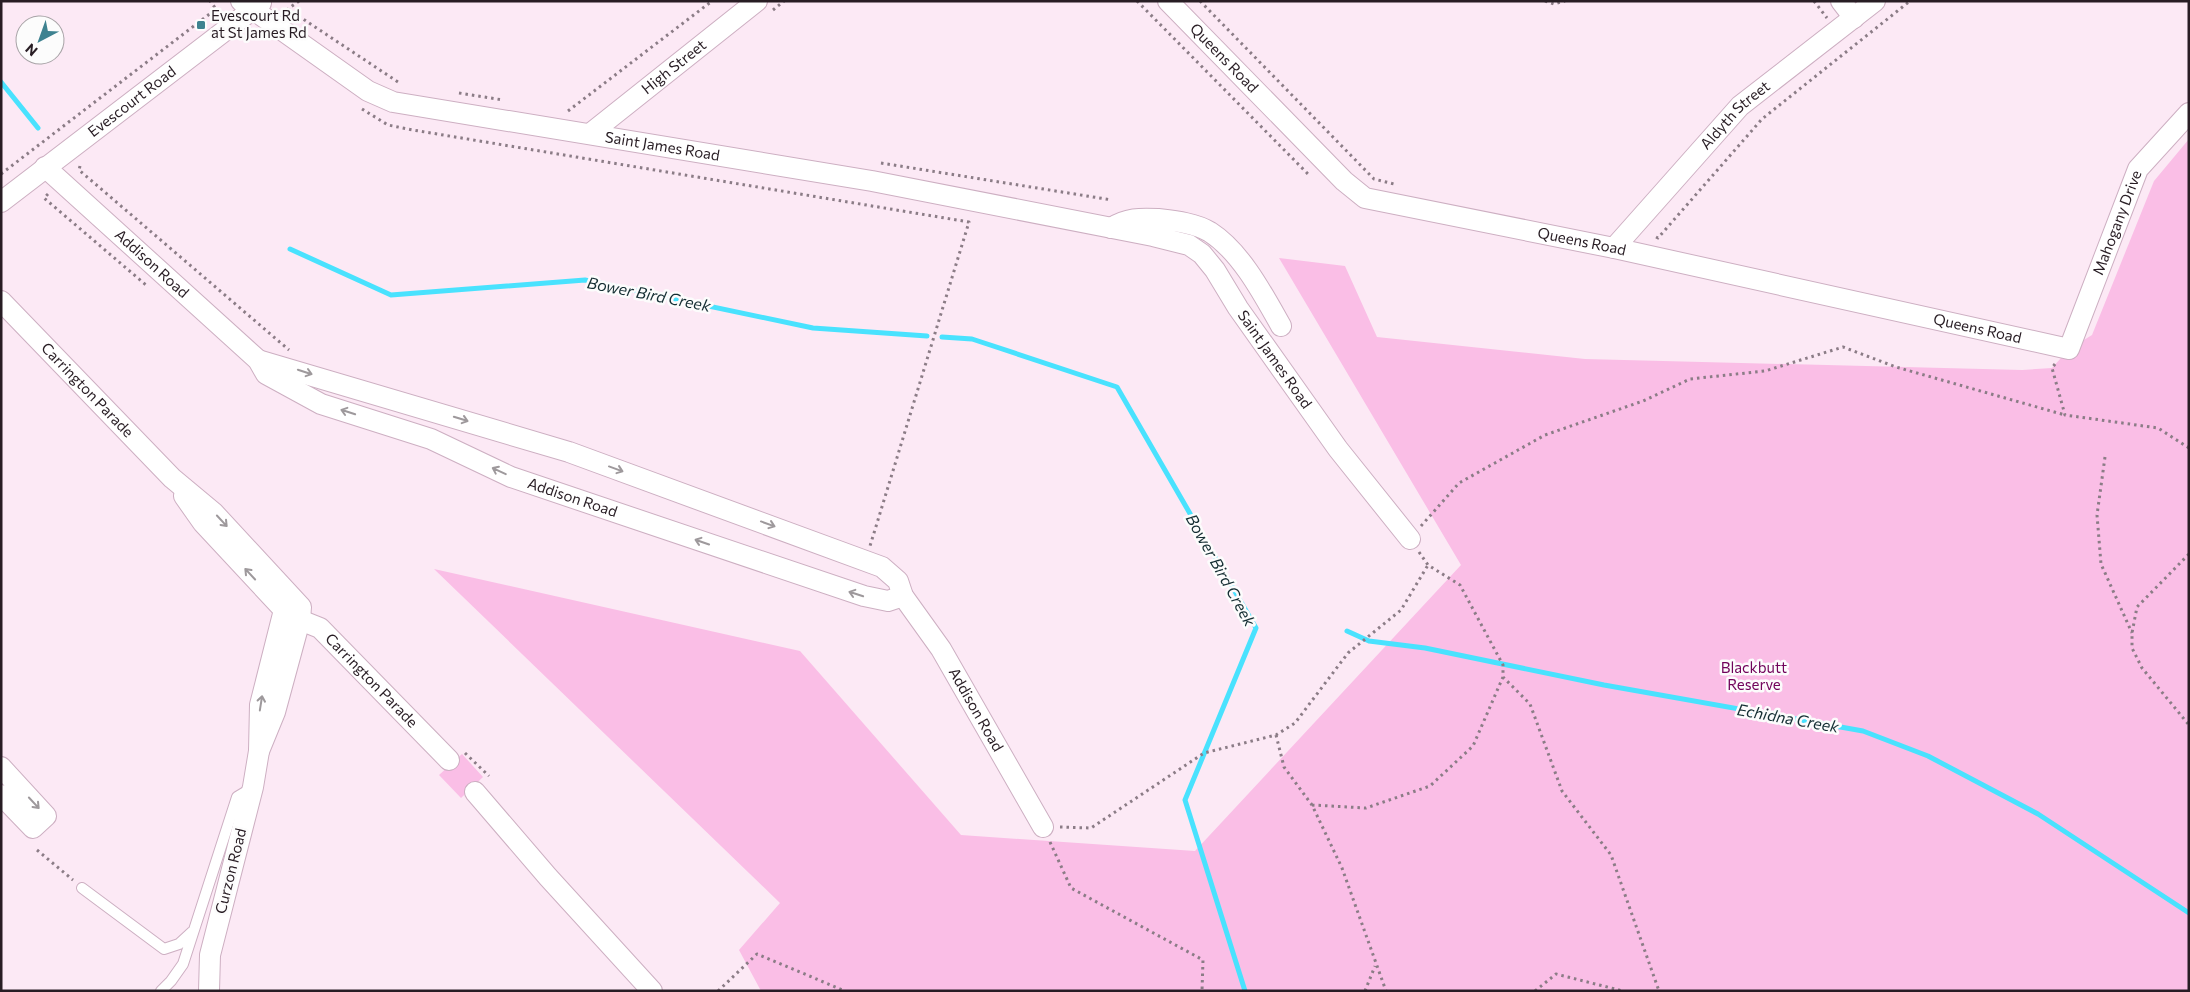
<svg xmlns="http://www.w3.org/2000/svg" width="2190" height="992" font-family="Commissioner,sans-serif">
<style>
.green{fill:#fabee6}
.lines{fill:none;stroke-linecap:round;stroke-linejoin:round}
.stream{stroke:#49e2fe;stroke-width:5}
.lane-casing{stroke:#cdafc2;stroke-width:12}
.street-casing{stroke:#cdafc2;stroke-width:22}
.path{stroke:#8b7c86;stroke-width:3;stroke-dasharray:2.5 4;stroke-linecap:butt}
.lane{stroke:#fff;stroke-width:10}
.street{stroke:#fff;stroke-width:20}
.oneway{stroke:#9e999c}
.poi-dot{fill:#3e8290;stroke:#fcfcfc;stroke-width:2}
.labels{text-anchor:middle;stroke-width:5;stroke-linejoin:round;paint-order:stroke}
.poi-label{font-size:15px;fill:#281d24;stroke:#fcfcfc;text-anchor:start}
.street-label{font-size:15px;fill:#281d24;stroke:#fcfcfc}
.park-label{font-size:15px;fill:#71035b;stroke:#fcfcfc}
.water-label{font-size:16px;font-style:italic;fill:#152e33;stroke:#fcfcfc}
</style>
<rect width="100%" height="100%" fill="#fce9f5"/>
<path class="green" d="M2189 139V991H761L739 950 780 903 434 569 800 651 961 835 1195 851 1461 565 1279 258 1345 266 1377 337 1585 359 2022 370 2052 368 2069 349 2092 335 2154 181Z
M462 754 483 777 461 798 439 775Z"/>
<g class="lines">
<path class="stream" d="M1 82 38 128
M290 249 391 295 585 280 813 328 927 336
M942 337 972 339 1117 387 1256 628 1185 800 1245 991
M1347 631 1369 641 1425 648 1604 685 1863 731 1928 756 2038 814 2189 913"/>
<defs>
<path id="lane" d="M82 888 164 949 179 944 192 932
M161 991 171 981 183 964 237 797 252 788"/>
<g id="street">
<path id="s1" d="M241 1 368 91 393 102 872 181 1153 236 1189 245 1202 254 1215 270 1238 308 1338 449 1410 539"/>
<path id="s2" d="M1168 1 1344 181 1365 198 1614 248 2069 349 2138 169 2189 113"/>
<path d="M1841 1 1854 18"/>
<path id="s3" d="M591 133 757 1"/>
<path id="s4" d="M45 167 258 360 266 374 321 404 431 439 511 477 864 596 888 601 903 596"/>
<path id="s5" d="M1 202 261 3"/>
<path d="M1111 228C1127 218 1140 218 1158 219 1175 221 1195 223 1210 232 1241 252 1263 294 1281 326"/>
<path id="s6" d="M1614 248 1740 106 1875 1"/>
<path id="s7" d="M1 301 172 478 214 513 301 607 300 620 275 712 259 751"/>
<path id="s8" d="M258 360 569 452 882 567 898 581 903 596 941 649 1043 827"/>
<path d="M184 496 203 523 284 610 260 705 259 751 253 787 210 955 209 991"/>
<path id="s9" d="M300 620 320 628 449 760"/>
<path d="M1 767 46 816 33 828 1 795"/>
<path d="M475 792 548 877 652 991"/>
</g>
</defs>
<use href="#lane" class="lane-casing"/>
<use href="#street" class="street-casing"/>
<path class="path" d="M299 1 288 9 401 84
M1137 1 1308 174
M1200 1 1374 179 1394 184
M1545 1 1554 4 1565 1
M1814 1 1827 18
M773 10 784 1
M459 93 503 100
M362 109 388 125 413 130 969 222 870 546
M568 111 712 1
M881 163 1112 200
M80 166 79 170 289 350
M1 174 216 9 210 1
M48 194 44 198 146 285
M1656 237 1658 238 1762 119 1910 1
M2055 364 2052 368 2065 415 2158 428 2189 448
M2105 457 2097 515 2101 564 2132 633
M1421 526 1459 483 1545 435 1643 401 1690 379 1765 371 1843 347 1896 367 2065 415
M1419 552 1428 565 1460 585 1503 665V677L1530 704 1562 791 1611 855 1659 991
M2189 554 2137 607 2132 633V648L2142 668 2189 725
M1276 735 1284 767 1312 805 1342 868 1386 991
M465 753 489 776
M1312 805 1366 808 1430 786 1473 746 1503 677
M1060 827 1091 828 1204 753 1276 735 1295 723 1348 653 1401 610 1428 565
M1050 842 1071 888 1203 960 1202 991
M37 850 73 880
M718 991 757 954 845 991
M1365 991 1375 966
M1535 991 1556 974 1623 991"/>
<use href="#lane" class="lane"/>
<use href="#street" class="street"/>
</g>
<defs><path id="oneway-shaft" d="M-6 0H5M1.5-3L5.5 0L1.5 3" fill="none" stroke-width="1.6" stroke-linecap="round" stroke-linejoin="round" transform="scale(1.25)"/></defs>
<g class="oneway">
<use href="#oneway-shaft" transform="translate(305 372) rotate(18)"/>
<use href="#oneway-shaft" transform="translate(348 412) rotate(-162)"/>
<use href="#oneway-shaft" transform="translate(461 419) rotate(17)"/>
<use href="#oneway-shaft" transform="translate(616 469) rotate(20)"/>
<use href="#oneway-shaft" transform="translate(499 471) rotate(-155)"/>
<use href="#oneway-shaft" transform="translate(222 521) rotate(47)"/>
<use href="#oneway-shaft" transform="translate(768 524) rotate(20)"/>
<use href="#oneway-shaft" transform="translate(702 542) rotate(-161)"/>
<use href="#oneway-shaft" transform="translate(250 574) rotate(-133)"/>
<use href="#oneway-shaft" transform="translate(856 594) rotate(-162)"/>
<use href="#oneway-shaft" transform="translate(261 703) rotate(-81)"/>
<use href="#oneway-shaft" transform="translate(34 803) rotate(47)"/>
</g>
<rect class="poi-dot" x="196" y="20" width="10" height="10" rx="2.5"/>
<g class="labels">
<g class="poi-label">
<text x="211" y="21">Evescourt Rd<tspan x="211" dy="17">at St James Rd</tspan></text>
</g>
<g class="street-label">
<text dy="5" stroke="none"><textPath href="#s2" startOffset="80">Queens Road</textPath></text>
<text dy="5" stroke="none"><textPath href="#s3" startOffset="106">High Street</textPath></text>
<text dy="5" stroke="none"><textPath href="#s5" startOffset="165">Evescourt Road</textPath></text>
<text dy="5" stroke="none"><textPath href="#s6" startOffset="180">Aldyth Street</textPath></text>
<text dy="5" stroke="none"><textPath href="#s1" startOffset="456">Saint James Road</textPath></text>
<text dy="5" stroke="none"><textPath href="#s2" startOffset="1134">Mahogany Drive</textPath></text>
<text dy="5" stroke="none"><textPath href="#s2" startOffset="500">Queens Road</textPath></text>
<text dy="5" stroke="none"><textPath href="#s4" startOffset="144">Addison Road</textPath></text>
<text dy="5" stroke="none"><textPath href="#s2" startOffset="905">Queens Road</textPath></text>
<text dy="5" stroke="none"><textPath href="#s1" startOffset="1136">Saint James Road</textPath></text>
<text dy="5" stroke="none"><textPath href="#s7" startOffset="124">Carrington Parade</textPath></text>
<text dy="5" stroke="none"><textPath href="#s4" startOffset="635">Addison Road</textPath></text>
<text dy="5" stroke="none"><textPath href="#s9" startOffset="95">Carrington Parade</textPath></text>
<text dy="5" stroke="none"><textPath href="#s8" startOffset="830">Addison Road</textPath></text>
<text transform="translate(231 871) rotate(-76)" y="5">Curzon Road</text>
</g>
<g class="park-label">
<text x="1754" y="673">Blackbutt<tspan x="1754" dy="17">Reserve</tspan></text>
</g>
<g class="water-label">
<text transform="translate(649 294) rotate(11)" y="6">Bower Bird Creek</text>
<text transform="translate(1221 570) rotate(61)" y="6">Bower Bird Creek</text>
<text transform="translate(1788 718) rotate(10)" y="6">Echidna Creek</text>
</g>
</g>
<rect width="2190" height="992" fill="none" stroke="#281d24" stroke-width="5"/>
<g transform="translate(40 40) rotate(221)"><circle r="24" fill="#fcfcfc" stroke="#a7a3a6"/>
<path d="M0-4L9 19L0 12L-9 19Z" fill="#3e8290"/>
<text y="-8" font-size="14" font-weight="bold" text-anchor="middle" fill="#281d24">N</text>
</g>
</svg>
